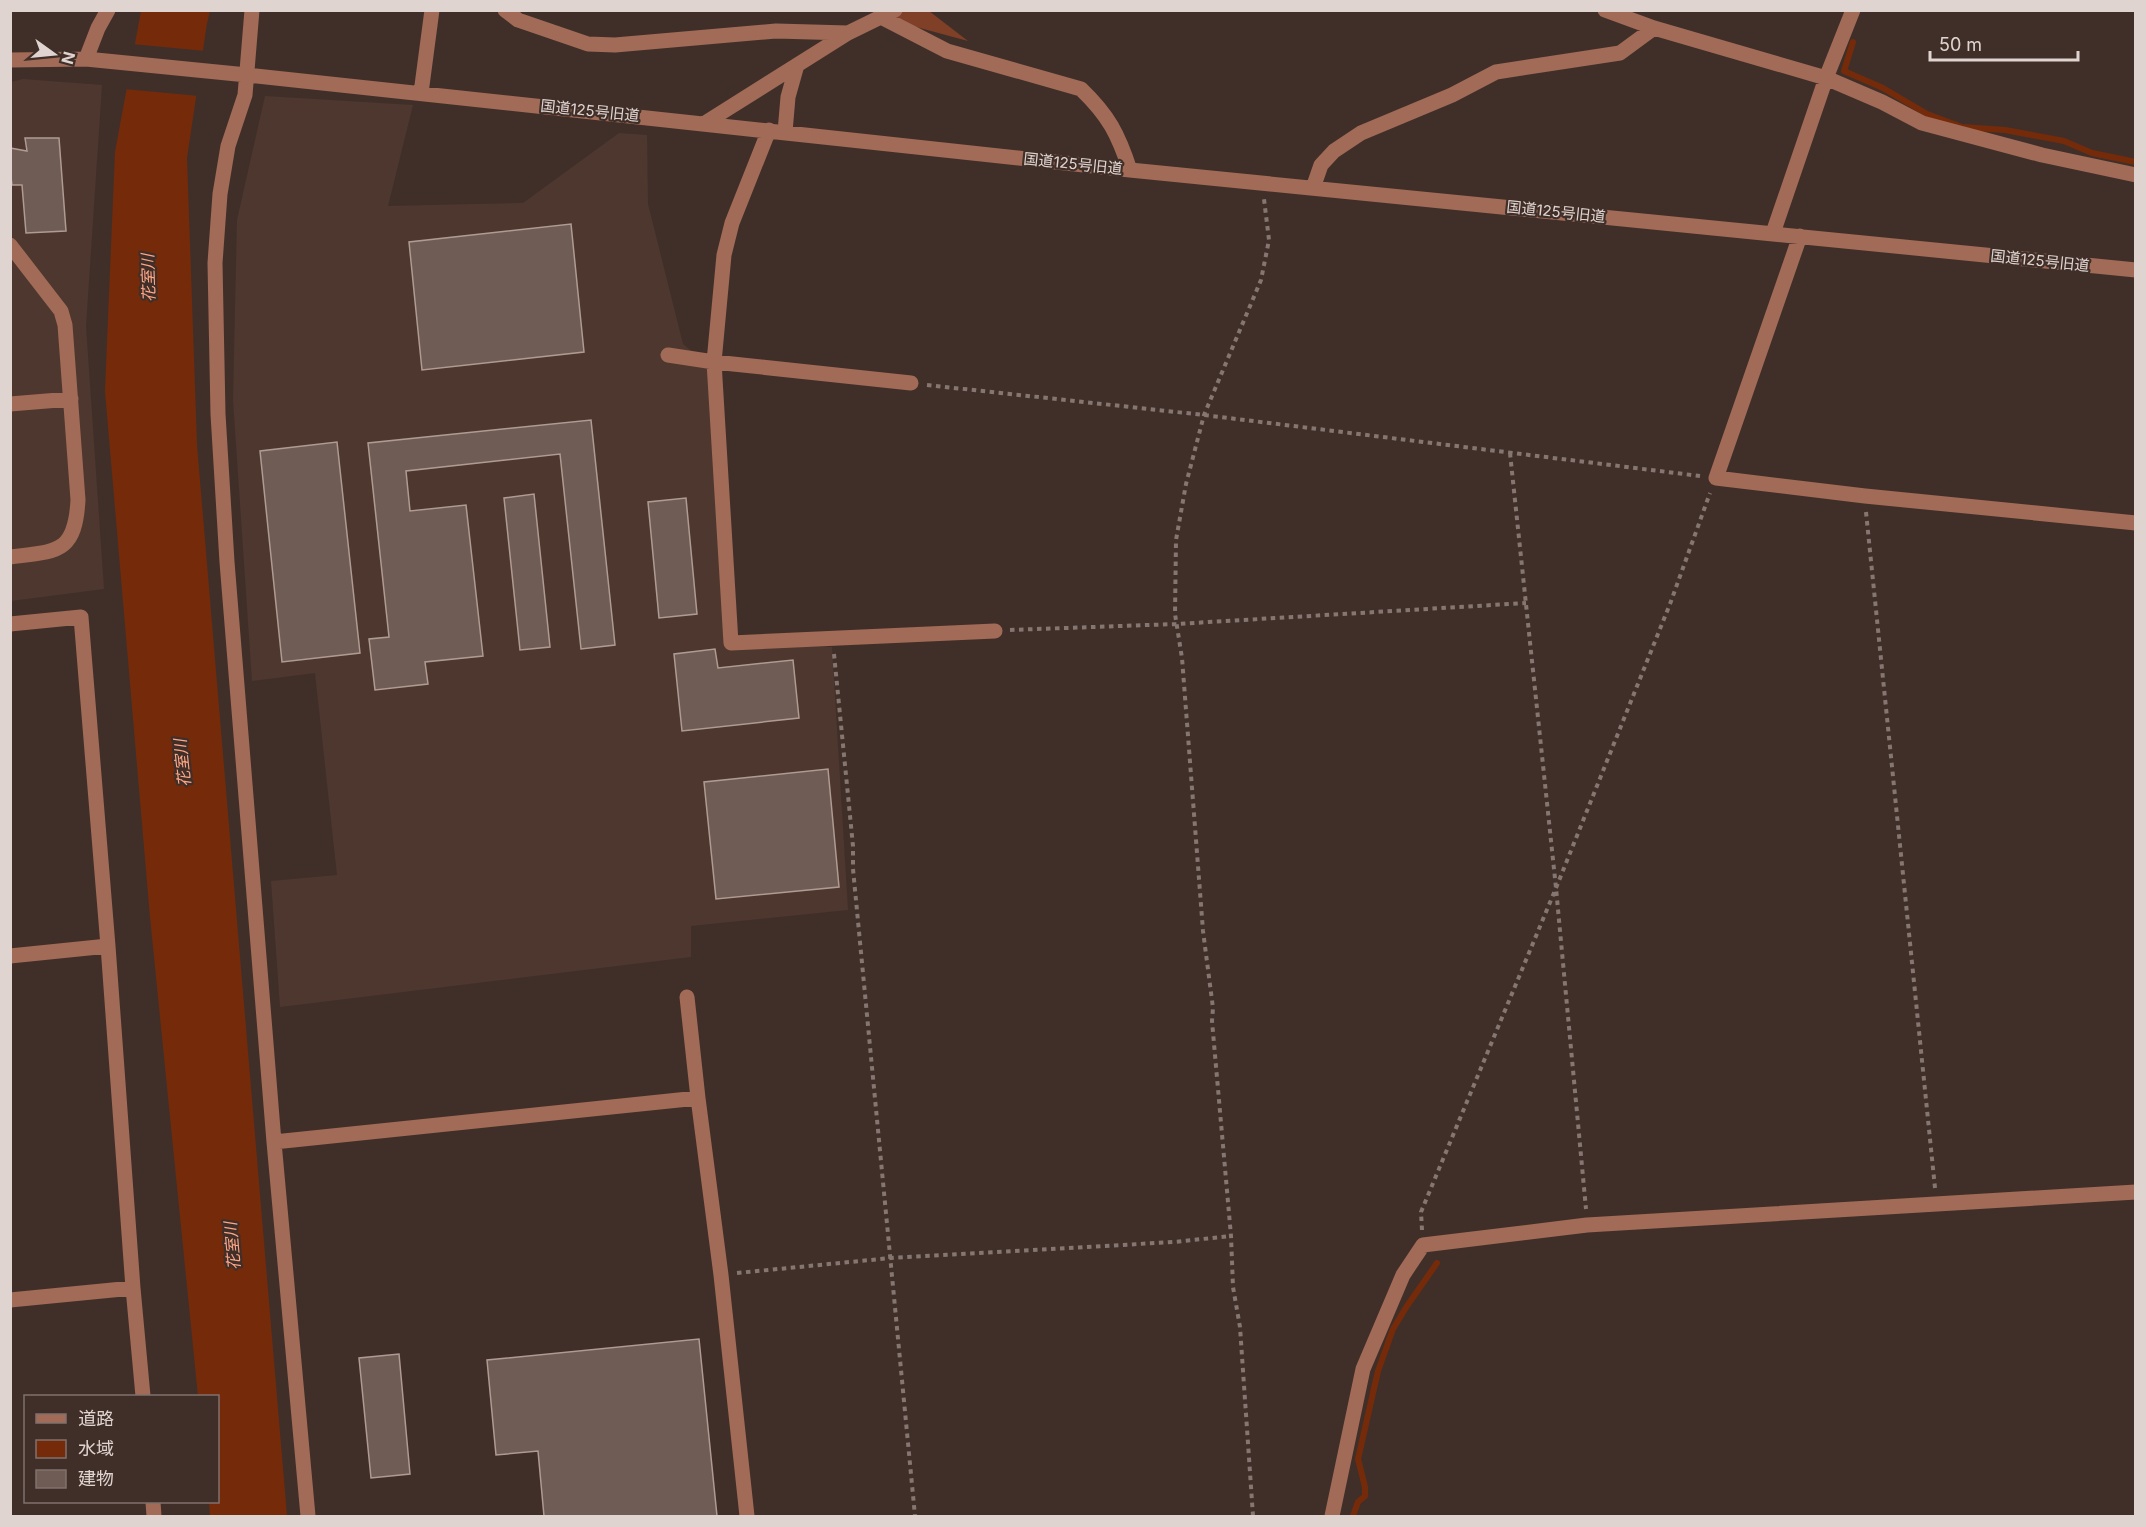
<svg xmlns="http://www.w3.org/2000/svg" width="2146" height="1527" font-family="Inter,'Noto Sans JP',sans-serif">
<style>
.built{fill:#4e372e}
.green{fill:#803f27}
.water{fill:#752b0a}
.pier{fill:#402f29}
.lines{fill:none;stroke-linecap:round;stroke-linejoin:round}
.stream{stroke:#752b0a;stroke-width:6}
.building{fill:#6f5c55;stroke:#b09b93;stroke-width:1.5}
.path{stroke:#857671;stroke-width:4;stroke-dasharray:4.5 4.5;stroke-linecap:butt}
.minor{stroke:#a26b57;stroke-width:15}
.labels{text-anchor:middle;stroke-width:4.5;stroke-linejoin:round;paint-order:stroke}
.street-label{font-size:15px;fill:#e0d4d0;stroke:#402f29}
.water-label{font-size:16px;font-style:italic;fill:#ffa787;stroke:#402f29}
</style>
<rect width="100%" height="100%" fill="#402f29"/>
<path class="built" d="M23 79 102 85 86 326 104 589 11 601V82Z
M265 96 413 105 388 206 523 203 619 133 647 135 648 204 683 344 713 369 734 643 832 647 848 910 691 926V957L280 1007 271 881 337 875 315 673 252 681 233 400 237 220Z"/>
<path class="green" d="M899 11H929L968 41 883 18Z"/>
<path class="water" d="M141 11H210L207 23 187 158 197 445 287 1516H210L209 1502H218V1396H198L150 917 105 391 115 152Z"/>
<path class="pier" d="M132 44 206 51 199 96 124 89Z"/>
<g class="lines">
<path class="stream" d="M1853 42 1844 71 1883 88 1927 114 1962 127 2005 130 2064 141 2092 153 2136 162
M1353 1516 1358 1502 1365 1496V1487L1358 1459 1378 1371 1393 1329 1407 1306 1437 1263"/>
</g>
<path class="building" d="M25 138H59L66 231 26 233 22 185H12L10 169V148L27 151Z
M571 224 584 352 422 370 409 242Z
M591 420 615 645 581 649 560 454 406 471 410 511 466 505 483 656 425 662 428 684 375 690 369 639 389 637 368 443Z
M337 442 360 653 282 662 260 451Z
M534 494 550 647 520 650 504 498Z
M686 498 697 614 659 618 648 502Z
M715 649 718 668 793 660 799 718 682 731 674 654Z
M828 769 839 887 716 899 704 782Z
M699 1339 717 1516H544L538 1451 496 1455 487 1360Z
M399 1354 410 1474 371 1478 359 1358Z"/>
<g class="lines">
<path class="path" d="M927 385 1204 415 1700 476
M1510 453 1556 888 1586 1209
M1866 512 1935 1188
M1010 630 1176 624 1526 603
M834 654 853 846V869L915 1516
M1422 1230 1421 1212 1556 888 1670 604 1710 493
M737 1273 891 1258 1174 1242 1231 1236
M1253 1516 1240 1327 1233 1287 1231 1236 1212 1021 1213 1008 1203 931 1182 658 1175 614 1176 540 1186 484 1204 415 1261 280 1269 240 1264 199"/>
<path class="minor" d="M252 10 245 95 228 146 220 194 215 263 218 414 227 562 274 1142 308 1516
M505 10 518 20 588 44 615 45 776 31 848 33
M1605 10 1654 28 1826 78 1882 102 1922 123 2042 155 2136 175
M883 18 947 51 1081 89C1109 116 1118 134 1130 170
M86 59 98 28 108 10
M10 60 86 59 247 75 1130 170 2136 270
M421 93 432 10
M705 123 848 33 895 10
M769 130 732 223 724 255 714 362 731 643 995 631
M785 132 788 97 797 65
M1313 188 1321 165 1334 151 1361 133 1452 95 1496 72 1620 53 1654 28
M1773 233 1826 78 1853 10
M1800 236 1716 478 1865 496 2136 523
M10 245 61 311 65 325 78 500C75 554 57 551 10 557
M668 355 714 362 911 383
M10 404 71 399
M10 624 81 617 108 946 10 956
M108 946 133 1288 143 1396
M687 997 698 1098 721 1275 747 1516
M274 1142 698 1098
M10 1300 133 1288
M153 1502 154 1516
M1332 1516 1363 1369 1403 1275 1423 1245 1587 1225 2136 1192"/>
</g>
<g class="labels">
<g class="street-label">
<text transform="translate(590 111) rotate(6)" y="5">国道125号旧道</text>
<text transform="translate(1073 164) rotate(6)" y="5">国道125号旧道</text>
<text transform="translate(1556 212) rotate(6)" y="5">国道125号旧道</text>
<text transform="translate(2040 261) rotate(6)" y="5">国道125号旧道</text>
</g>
<g class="water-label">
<text transform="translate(148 278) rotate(-92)" y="6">花室川</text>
<text transform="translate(182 763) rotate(-96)" y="6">花室川</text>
<text transform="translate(232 1246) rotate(-95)" y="6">花室川</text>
</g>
</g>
<rect width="2146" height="1527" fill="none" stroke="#e0d4d0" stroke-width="24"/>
<rect x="24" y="1395" width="195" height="108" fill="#402f29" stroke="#80716c" stroke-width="1.5"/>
<rect x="36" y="1414" width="30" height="9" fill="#a26b57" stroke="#80716c" stroke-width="1.5"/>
<text x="78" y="1425" font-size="18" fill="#e0d4d0">道路</text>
<rect x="36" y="1440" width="30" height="18" fill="#752b0a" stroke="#80716c" stroke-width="1.5"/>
<text x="78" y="1455" font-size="18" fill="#e0d4d0">水域</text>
<rect x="36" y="1470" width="30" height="18" fill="#6f5c55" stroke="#80716c" stroke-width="1.5"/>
<text x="78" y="1485" font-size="18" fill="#e0d4d0">建物</text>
<g transform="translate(54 54) rotate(105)" stroke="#402f29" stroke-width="4.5" paint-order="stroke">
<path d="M0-4.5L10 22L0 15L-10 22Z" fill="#e0d4d0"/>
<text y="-9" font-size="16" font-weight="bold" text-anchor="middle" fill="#e0d4d0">N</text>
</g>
<path d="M1930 51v9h148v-9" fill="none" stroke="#e0d4d0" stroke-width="3"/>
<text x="1939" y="51" font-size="18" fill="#e0d4d0" stroke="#402f29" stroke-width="4.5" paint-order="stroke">50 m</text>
</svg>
